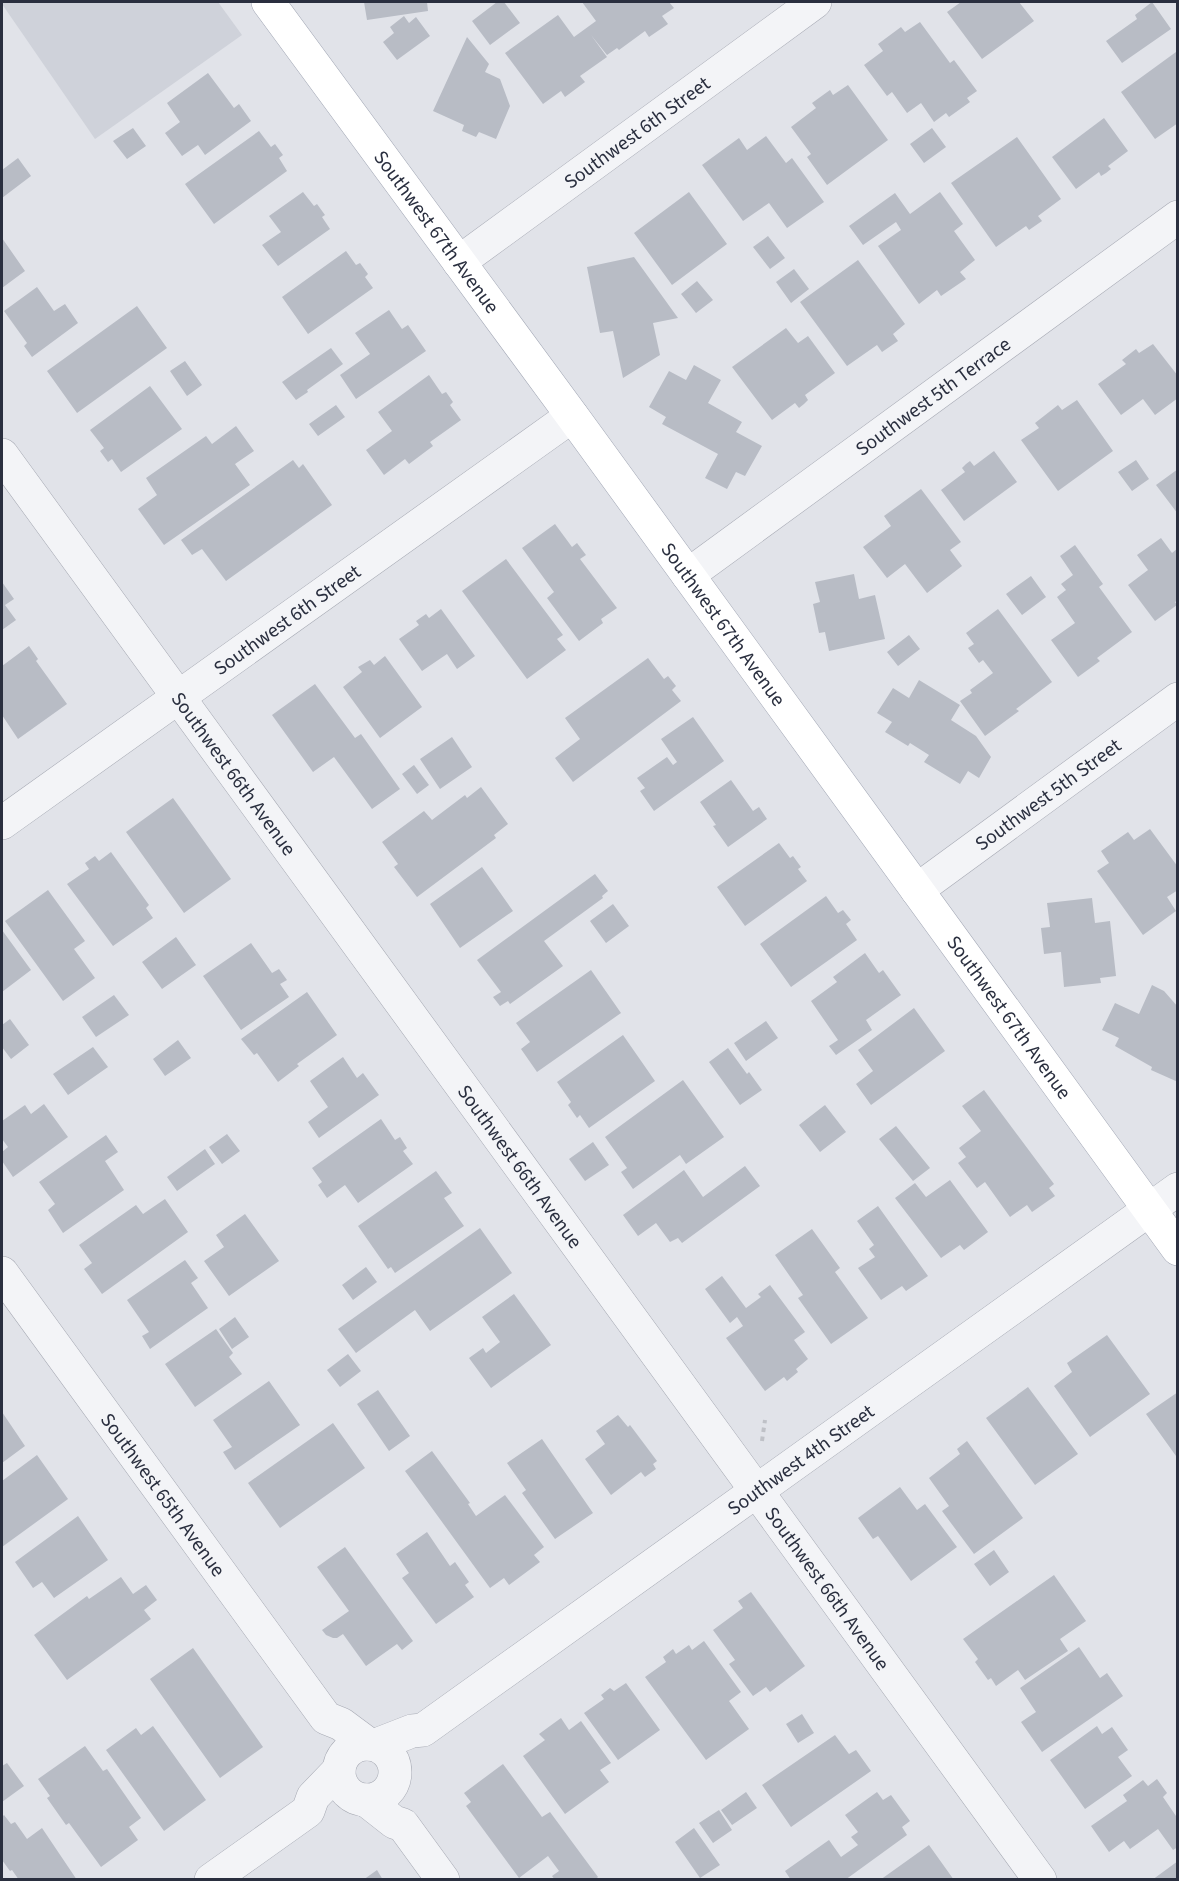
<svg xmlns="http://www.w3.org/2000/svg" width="1179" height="1881" font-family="'Source Sans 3',sans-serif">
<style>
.built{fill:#cfd2da}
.building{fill:#b8bcc5}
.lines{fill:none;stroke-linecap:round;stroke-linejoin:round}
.minor-casing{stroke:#a6a9b3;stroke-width:34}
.major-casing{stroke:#a1a6b4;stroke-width:34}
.path{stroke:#bfc1c7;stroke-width:4;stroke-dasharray:4.5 4.5;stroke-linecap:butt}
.minor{stroke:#f3f4f7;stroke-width:33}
.major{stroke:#fff;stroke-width:33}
.labels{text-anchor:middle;stroke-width:4.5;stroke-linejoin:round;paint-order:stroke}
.street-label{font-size:20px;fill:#2a2f3f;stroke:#f0f2f6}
</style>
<rect width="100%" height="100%" fill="#e1e3e9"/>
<path class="built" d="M2 2H218L242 35 95 139 2 4Z"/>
<path class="building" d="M364 2H427L428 11 367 20Z
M497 2H504L520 23 490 45 472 21Z
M582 2H669L674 8 662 16 668 24 649 37 645 31 619 50 617 48 607 55 591 35 607 57 580 76 585 82 565 97 561 91 543 104 505 53 558 15 574 37 596 21Z
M961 2H1019L1034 21 982 59 947 12Z
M1152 2 1171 29 1122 63 1106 41 1137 19 1135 15Z
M404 16 409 23 416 17 430 36 397 60 383 42 394 33 390 27Z
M920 22 950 63 954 60 977 91 967 98 970 102 949 117 946 113 934 122 921 103 907 113 892 92 887 96 864 65 883 51 878 44 901 27 905 32Z
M467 37 489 64 485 72 500 79 510 106 496 139 479 132 476 137 462 131 464 125 433 111Z
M1176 52 1178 123 1155 139 1121 92Z
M208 73 234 108 239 104 251 121 205 155 198 145 182 156 165 133 180 122 167 103Z
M848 85 888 140 827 185 807 157 811 154 791 127 816 108 812 103 830 90 833 95Z
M1104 118 1128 151 1108 166 1111 169 1106 173 1101 176 1099 172 1076 189 1052 157Z
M133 128 146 146 127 159 113 141Z
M932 128 946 147 924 163 910 144Z
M259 131 271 147 275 144 283 155 279 158 287 171 214 224 185 184Z
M766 136 786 163 792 158 824 202 787 228 769 203 743 221 702 165 739 138 747 150Z
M1017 137 1061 199 1038 216 1042 221 1029 230 1026 226 996 247 951 183Z
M18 158 31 176 2 198V170Z
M303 192 314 206 317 204 325 215 322 217 330 229 278 266 262 245 281 232 269 216Z
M689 192 727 244 672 285 634 233Z
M940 192 963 224 954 231 975 260 960 272 966 279 941 296 937 290 919 304 878 246 901 230 896 222 863 245 849 226 895 193 910 214Z
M768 236 785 258 770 269 753 247Z
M2 238 25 271 2 288Z
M346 251 356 265 360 263 368 274 365 277 373 288 308 334 282 297Z
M634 257 678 318 653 323 660 355 623 378 613 331 600 333 587 267Z
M858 260 905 324 893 334 898 341 882 352 877 345 847 366 800 302Z
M794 269 809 289 791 303 776 282Z
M697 281 713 300 696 313 681 294Z
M37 287 54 311 65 304 78 323 32 357 24 346 27 343 4 311Z
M137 306 167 348 77 413 47 371Z
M389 310 402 329 408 325 426 351 356 399 340 375 370 354 355 333Z
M786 328 798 343 808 336 835 373 805 395 808 400 804 404 799 408 795 403 772 420 732 367Z
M1153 344 1178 376V398L1155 415 1143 399 1121 415 1098 384 1126 364 1122 360 1136 349 1139 353Z
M331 348 343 364 307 390 308 392 296 400 282 382Z
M185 361 202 385 187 396 170 371Z
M694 365 721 380 708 403 742 422 736 432 762 446 745 476 736 472 727 489 705 478 718 454 662 424 666 417 649 407 669 371 686 380Z
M429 375 442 394 446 392 453 402 450 405 461 420 430 442 433 446 409 464 405 459 384 475 366 450 392 431 378 412Z
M150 386 182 429 121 472 112 459 108 462 100 451 104 448 90 430Z
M1077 400 1113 451 1058 491 1021 440 1039 428 1035 423 1058 405 1062 410Z
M336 405 345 417 318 436 309 424Z
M236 426 254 451 235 464 250 485 164 545 138 509 157 495 146 478 206 436 212 444Z
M994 451 1017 482 964 521 941 490 965 472 962 468 966 464 970 461 974 466Z
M293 460 299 468 303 464 332 505 226 581 202 549 192 555 181 540Z
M1136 460 1149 479 1132 491 1118 472Z
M1178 469V514L1156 485Z
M921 489 961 542 950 550 962 566 927 593 905 564 887 578 863 547 891 526 884 516Z
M555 524 572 547 577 543 586 555 580 559 617 608 601 619 603 623 579 641 547 598 554 592 522 548Z
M1161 538 1172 553 1178 548V600L1175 602 1177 605 1155 621 1128 585 1148 570 1137 555Z
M1075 545 1103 584 1099 587 1132 632 1097 658 1100 661 1078 677 1051 640 1075 623 1057 597 1066 590 1061 584 1073 575 1060 556Z
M506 559 563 635 557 639 566 650 527 679 462 591Z
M854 574 859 599 875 595 885 639 829 651 825 632 819 633 813 604 820 602 815 582Z
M1031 576 1046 597 1022 615 1006 594Z
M2 582 14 599 5 605 16 620 2 630Z
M441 609 475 656 457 669 447 654 422 671 399 639 419 625 416 621 426 614 429 618Z
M998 609 1052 682 1016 709 1019 711 985 736 960 701 972 693 970 690 993 673 983 660 979 663 968 648 974 644 966 633Z
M909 635 920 649 898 666 887 652Z
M29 646 38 659 36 661 67 704 18 739 2 715V666Z
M385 656 422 707 380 738 343 687 362 672 358 667 370 660 374 665Z
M648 658 664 679 668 676 676 686 672 690 681 701 573 782 555 758 580 739 565 718Z
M919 680 960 705 951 720 976 736 991 757 979 778 968 771 960 784 924 762 929 755 910 743 908 746 885 732 892 722 877 713 893 688 909 698Z
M315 684 355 738 361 734 400 789 372 809 334 757 313 772 272 715Z
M693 717 724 761 654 811 640 791 645 788 637 778 667 757 673 765 677 762 661 739Z
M452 737 472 767 440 789 420 759Z
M414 765 429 785 417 794 402 774Z
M731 780 753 811 759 807 767 819 728 847 713 826 716 825 700 802Z
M481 787 508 824 494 835 496 838 417 897 394 867 398 864 382 842 424 811 432 820 465 795 467 798Z
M173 798 231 879 184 913 126 832Z
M1150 829 1178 867V890L1167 897 1176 911 1143 935 1097 871 1109 863 1101 851 1128 832 1134 840Z
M779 843 790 858 793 856 801 867 798 869 807 881 745 926 717 887Z
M111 852 149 905 146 908 153 918 113 946 67 884 89 869 85 863 95 856 99 861Z
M482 867 513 911 460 948 430 904Z
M595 874 608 891 602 896 603 898 544 941 563 966 510 1004 508 1001 500 1006 493 997 501 992 477 960Z
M48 890 85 941 74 949 95 978 63 1001 5 921Z
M826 896 838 913 843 910 851 920 846 924 857 940 791 987 760 944Z
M1092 898 1095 923 1110 921 1116 976 1100 978 1101 983 1064 987 1061 952 1044 954 1041 928 1050 927 1047 903Z
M613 904 629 926 606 943 590 921Z
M2 930 31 970 2 992Z
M176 937 196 965 162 989 142 962Z
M251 943 272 973 279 969 287 980 280 984 289 997 241 1030 203 976Z
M865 953 879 973 883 970 901 995 866 1020 872 1030 836 1055 829 1046 838 1040 811 1001 837 982 833 977Z
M591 970 621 1013 537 1072 521 1049 530 1042 516 1023Z
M1152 985 1164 991 1178 1007V1082L1151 1070 1152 1067 1115 1046 1119 1038 1102 1030 1115 1003 1139 1014Z
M307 992 337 1035 297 1064 299 1066 278 1082 257 1053 254 1055 241 1039Z
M114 995 129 1015 96 1037 82 1017Z
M914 1008 945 1051 871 1105 856 1084 873 1071 858 1050Z
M10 1019 29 1045 11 1059 2 1047V1025Z
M766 1021 778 1038 746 1061 734 1043Z
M623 1035 655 1081 589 1128 580 1115 577 1118 568 1105 571 1102 557 1082Z
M178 1040 191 1058 165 1076 153 1059Z
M93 1047 108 1067 68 1095 53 1074Z
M728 1048 747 1074 749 1072 762 1090 740 1105 709 1062Z
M343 1057 357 1078 363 1073 379 1095 319 1138 308 1122 328 1107 310 1081Z
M683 1080 724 1137 686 1164 680 1155 633 1189 621 1172 627 1168 605 1137Z
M984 1090 1054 1184 1049 1188 1055 1196 1032 1212 1027 1205 1010 1217 985 1182 977 1188 958 1163 966 1157 959 1148 981 1131 962 1106Z
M44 1104 68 1137 13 1177 2 1161V1152L8 1147 2 1139V1121L25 1105 31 1114Z
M825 1105 846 1132 820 1152 799 1125Z
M381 1119 395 1140 400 1137 407 1148 403 1151 413 1164 358 1203 345 1185 327 1198 318 1185 322 1182 312 1168Z
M896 1126 930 1168 913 1181 879 1139Z
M227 1134 240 1151 222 1164 209 1147Z
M106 1135 118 1152 105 1161 124 1190 63 1233 48 1210 55 1204 39 1182Z
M593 1142 609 1165 585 1181 569 1159Z
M205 1149 215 1164 177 1191 167 1177Z
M745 1166 760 1186 682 1243 678 1238 670 1242 656 1223 638 1236 623 1215 684 1170 703 1197Z
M436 1171 452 1193 444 1198 464 1226 395 1273 391 1267 388 1269 358 1226Z
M950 1180 988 1232 964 1250 960 1245 941 1258 895 1198 915 1183 926 1197Z
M165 1199 188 1232 102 1294 84 1269 92 1263 79 1245 136 1205 143 1214Z
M878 1206 928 1276 906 1291 902 1286 881 1300 858 1268 875 1257 869 1249 874 1245 857 1221Z
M245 1214 279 1261 229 1296 204 1261 224 1247 216 1235Z
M480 1228 512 1273 430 1331 415 1310 356 1353 338 1329Z
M812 1229 840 1268 835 1272 868 1318 831 1344 798 1298 803 1295 775 1255Z
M185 1260 198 1278 191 1283 208 1308 150 1349 142 1336 149 1332 127 1300Z
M366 1267 377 1282 353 1300 342 1285Z
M722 1276 746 1308 761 1297 758 1294 770 1285 805 1332 794 1340 808 1359 796 1369 798 1372 787 1381 784 1377 765 1391 726 1338 743 1326 737 1317 730 1323 705 1289Z
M514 1294 551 1345 491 1388 469 1358 483 1348 486 1353 500 1342 482 1317Z
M235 1317 249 1337 232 1349 219 1329Z
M216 1329 233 1353 229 1357 242 1374 195 1407 165 1364Z
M1107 1335 1150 1394 1090 1437 1054 1386 1072 1372 1067 1363Z
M348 1354 361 1371 340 1387 327 1370Z
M269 1381 300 1425 235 1470 223 1452 232 1447 213 1420Z
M1028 1387 1078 1454 1035 1485 986 1418Z
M378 1390 410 1436 389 1451 357 1404Z
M1178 1392V1455L1176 1456 1146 1414Z
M2 1412 25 1446 2 1463Z
M618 1415 628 1427 630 1425 657 1461 653 1464 656 1469 645 1477 641 1472 611 1495 585 1459 605 1444 596 1431Z
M333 1423 365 1468 280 1528 248 1483Z
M542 1439 593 1513 555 1539 522 1493 526 1490 507 1463Z
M967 1441 1023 1518 974 1554 942 1511 949 1506 929 1478 960 1454 957 1449Z
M432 1451 470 1503 468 1504 476 1516 505 1495 544 1547 534 1555 540 1562 509 1585 504 1578 490 1588 405 1471Z
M37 1455 68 1499 2 1547V1481Z
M900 1487 917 1510 925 1504 957 1547 911 1581 878 1536 873 1539 858 1518Z
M78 1516 108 1560 54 1598 42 1582 33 1588 15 1562Z
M427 1532 450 1566 455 1562 469 1582 465 1585 474 1597 436 1624 402 1578 409 1573 396 1554Z
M345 1547 413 1641 402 1650 397 1644 366 1666 343 1634 337 1638H333L326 1635 322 1630 349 1611 317 1567Z
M994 1550 1009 1572 990 1586 974 1564Z
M1054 1575 1086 1621 1060 1639 1068 1651 1025 1680 1018 1670 996 1686 991 1678 988 1680 975 1662 978 1659 963 1639Z
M121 1577 133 1594 146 1585 157 1600 144 1610 151 1619 67 1680 34 1635 87 1596 89 1599Z
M751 1592 805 1666 770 1692 766 1687 753 1696 729 1664 735 1660 713 1630 743 1608 738 1601Z
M704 1641 741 1692 729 1701 749 1729 706 1760 645 1677 666 1662 663 1657 673 1649 676 1654 689 1645 692 1650Z
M1079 1647 1100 1678 1107 1673 1123 1696 1042 1752 1021 1722 1036 1712 1020 1688Z
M193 1648 263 1747 220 1778 150 1679Z
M626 1683 660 1730 618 1760 584 1713 604 1699 601 1695 610 1688 614 1691Z
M802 1714 814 1733 798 1743 786 1724Z
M561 1718 569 1730 581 1721 611 1763 600 1770 609 1782 565 1814 523 1756 545 1740 539 1734Z
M153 1726 206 1800 164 1831 106 1750 136 1728 141 1735Z
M1097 1726 1102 1734 1112 1727 1128 1750 1118 1757 1132 1776 1085 1809 1050 1760Z
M835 1735 849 1754 856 1750 871 1771 791 1827 762 1785Z
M85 1746 103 1771 107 1769 141 1818 129 1827 138 1840 101 1867 69 1823 66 1825 47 1798 50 1796 38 1779Z
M7 1763 24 1786 2 1802V1766Z
M503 1764 542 1817 550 1812 598 1877 595 1880H555L552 1876 559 1871 548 1856 519 1878 466 1806 471 1802 464 1793Z
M1157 1779 1167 1793 1163 1797 1176 1816 1178 1815V1847L1173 1850 1158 1829 1130 1849 1124 1841 1109 1852 1091 1826 1127 1801 1123 1795 1143 1780 1148 1786Z
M746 1792 757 1808 732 1825 721 1810Z
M877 1792 883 1800 891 1795 910 1821 902 1827 907 1835 845 1880H791L785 1871 829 1840 841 1857 858 1845 851 1837 858 1832 845 1815Z
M719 1810 732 1830 713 1843 699 1823Z
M4 1815 11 1824 15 1822 27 1839 42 1828 77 1880H19L12 1870 10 1871 2 1860V1817Z
M694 1828 720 1865 700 1878 675 1842Z
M929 1845 954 1880H880Z
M1178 1861V1880H1152Z
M377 1870 383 1880H363Z"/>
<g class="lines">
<defs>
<g id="minor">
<path id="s1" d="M459 262 815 2"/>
<path id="s2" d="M2 455 1040 1880"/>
<path id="s3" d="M688 575 1178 217"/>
<path id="s4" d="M2 823 572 416"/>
<path id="s5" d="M917 890 1178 699"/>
<path id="s6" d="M2 1273 326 1718 341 1724 368 1744"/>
<circle cx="367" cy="1772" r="28"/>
<path id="s7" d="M376 1745 412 1731 423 1730 1178 1189"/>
<path d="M366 1800 394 1822 403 1825 443 1880"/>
<path d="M211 1880 308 1811 313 1797 339 1770"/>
</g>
<g id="major">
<path id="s8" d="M268 2 576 421 1178 1249"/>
</g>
</defs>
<use href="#minor" class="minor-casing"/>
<use href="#major" class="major-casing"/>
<path class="path" d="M762 1441 765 1420"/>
<use href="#minor" class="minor"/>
<use href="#major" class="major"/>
</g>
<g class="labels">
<g class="street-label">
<text dy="7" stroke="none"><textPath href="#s1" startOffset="220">Southwest 6th Street</textPath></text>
<text dy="7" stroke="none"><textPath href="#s8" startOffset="285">Southwest 67th Avenue</textPath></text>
<text dy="7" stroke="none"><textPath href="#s3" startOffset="303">Southwest 5th Terrace</textPath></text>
<text dy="7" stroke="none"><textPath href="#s4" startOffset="350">Southwest 6th Street</textPath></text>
<text dy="7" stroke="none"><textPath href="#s8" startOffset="771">Southwest 67th Avenue</textPath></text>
<text dy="7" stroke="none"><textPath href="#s2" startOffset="394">Southwest 66th Avenue</textPath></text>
<text dy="7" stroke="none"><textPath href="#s5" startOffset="162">Southwest 5th Street</textPath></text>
<text dy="7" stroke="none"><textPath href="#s8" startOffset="1257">Southwest 67th Avenue</textPath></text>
<text dy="7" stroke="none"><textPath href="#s2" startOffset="880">Southwest 66th Avenue</textPath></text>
<text dy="7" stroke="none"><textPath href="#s7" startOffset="514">Southwest 4th Street</textPath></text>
<text dy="7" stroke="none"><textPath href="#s6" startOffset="274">Southwest 65th Avenue</textPath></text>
<text dy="7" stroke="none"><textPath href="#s2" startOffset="1402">Southwest 66th Avenue</textPath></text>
</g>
</g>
<rect width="1179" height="1881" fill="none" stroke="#2a2f3f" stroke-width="6"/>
</svg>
